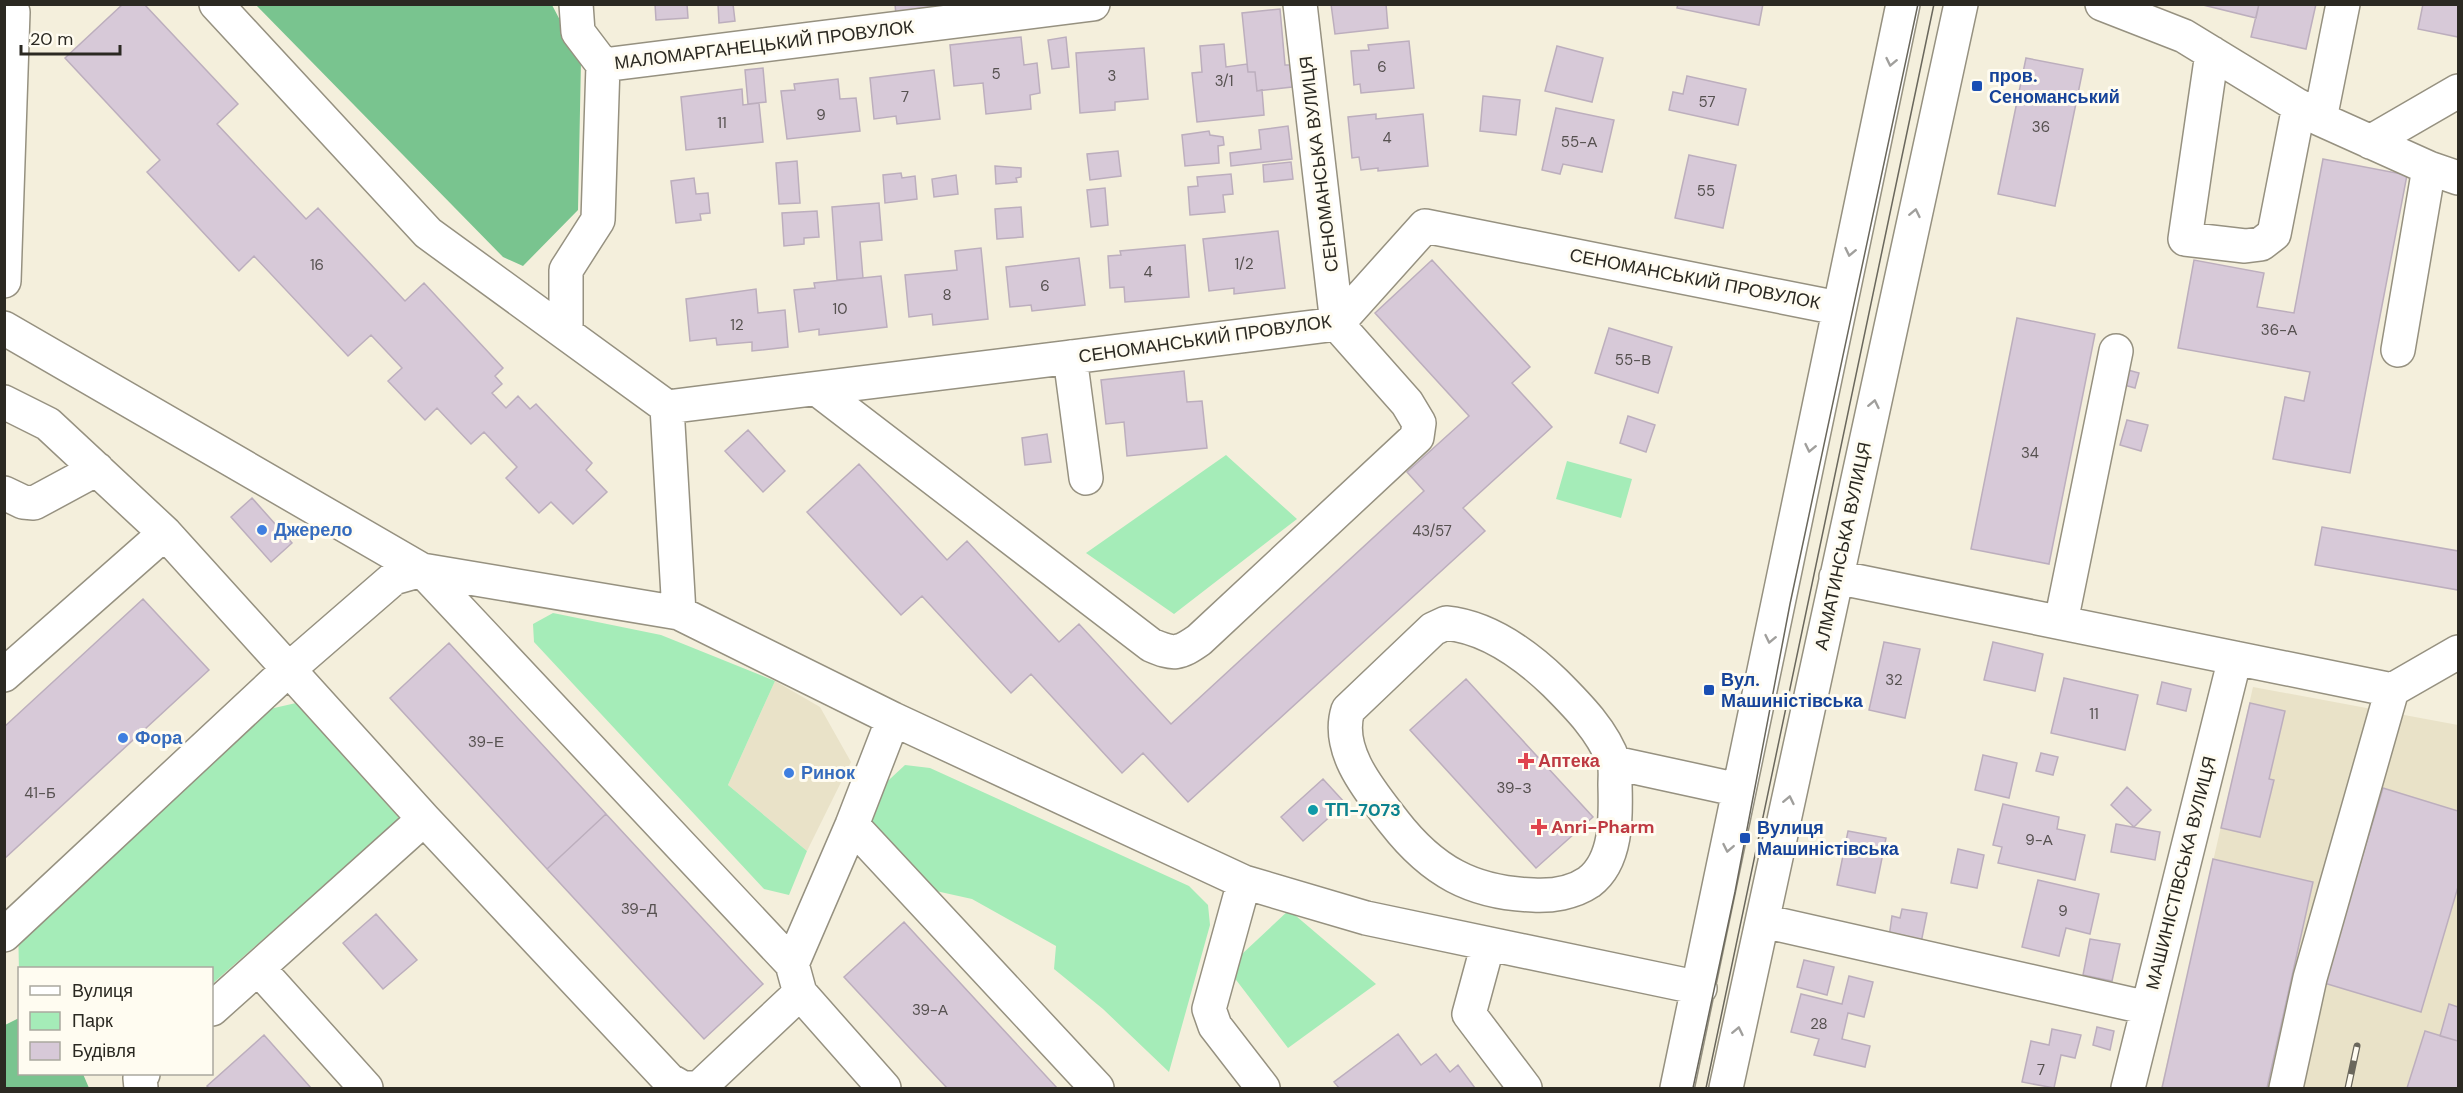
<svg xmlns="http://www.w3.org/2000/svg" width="2463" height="1093" font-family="'DM Sans',sans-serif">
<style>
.built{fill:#e9e2c8}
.green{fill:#a5ecb8}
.forest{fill:#79c48f}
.building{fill:#d7c9d8;stroke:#bcaebd;stroke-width:1.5}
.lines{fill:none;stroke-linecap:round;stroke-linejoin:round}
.minor-casing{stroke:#969180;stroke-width:36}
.minor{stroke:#fff;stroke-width:33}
.tram{stroke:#6a675c;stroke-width:1.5}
.rail-casing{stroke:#6a675c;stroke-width:7}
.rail{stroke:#fffcf1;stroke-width:4.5;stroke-dasharray:14;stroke-linecap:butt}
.oneway{stroke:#a09f9c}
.transit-dot{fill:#1a4fb4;stroke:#fffcf1;stroke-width:2}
.shop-dot{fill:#3f7fe0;stroke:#fffcf1;stroke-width:2}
.health-dot{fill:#e0444e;stroke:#fffcf1;stroke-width:2}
.culture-dot{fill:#0f9aa8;stroke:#fffcf1;stroke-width:2}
.labels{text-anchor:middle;stroke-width:6;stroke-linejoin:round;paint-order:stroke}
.number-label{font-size:15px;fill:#565150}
.street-label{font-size:18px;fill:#2b2922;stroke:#fffcf1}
.transit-label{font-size:18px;font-weight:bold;fill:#164399;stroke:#fffcf1;text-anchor:start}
.shop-label{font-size:18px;font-weight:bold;fill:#366cbe;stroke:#fffcf1;text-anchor:start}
.health-label{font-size:18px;font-weight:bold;fill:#be3a42;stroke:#fffcf1;text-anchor:start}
.culture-label{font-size:18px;font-weight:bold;fill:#0d838f;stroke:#fffcf1;text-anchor:start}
</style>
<rect width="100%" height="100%" fill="#f4efdc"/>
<path class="built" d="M775 681 820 707 851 762 807 851 728 785Z
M2253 687 2458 725V1088H2161Z"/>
<path class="green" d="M1226 455 1297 519 1174 614 1086 553Z
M1567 461 1632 479 1621 518 1556 499Z
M553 613 661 635 775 681 728 785 807 851 789 895 764 889 534 642 533 624Z
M296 703 400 819 212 984V968H20L19 972 18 923 261 711Z
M905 765 930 768 1189 886 1208 905 1210 925 1169 1072 1103 1009 1054 969 1056 946 972 899 936 891 865 819 877 791Z
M1289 910 1376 984 1288 1048 1227 968Z"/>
<path class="forest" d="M256 5H552L581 60 578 210 523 266 503 257Z
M19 1018 20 1074H83L89 1088H5V1025Z"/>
<path class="building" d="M123 4H144L238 104 217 124 306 219 318 208 405 301 424 283 503 368 495 376 502 384 492 393 506 408 518 396 530 409 536 404 592 463 586 470 607 492 573 524 551 502 539 513 506 478 517 467 484 432 471 444 437 408 425 420 388 381 402 368 371 335 348 356 254 256 239 271 147 172 160 160 65 58Z
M655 4H687L688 18 656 20Z
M718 4H733L735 21 719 23Z
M895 4H951V8L896 15Z
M1331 4H1386L1388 28 1335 34Z
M1678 4H1763L1759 25 1677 8Z
M2199 4H2259L2256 18Z
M2259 4H2316L2306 49 2251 37Z
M2423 4H2458V37L2418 29Z
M1280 9 1285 65H1290L1292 87 1257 91 1255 72H1248L1242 13Z
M1021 37 1024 65 1037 63 1040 93 1030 95 1031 109 986 114 983 83 954 86 950 45Z
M1066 37 1069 67 1052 69 1048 40Z
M1409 41 1414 88 1361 93 1360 84 1354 85 1351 51 1369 50 1368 45Z
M1224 44 1226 67 1247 64 1248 72H1255L1257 91 1262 90 1264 115 1197 122 1192 73 1202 72 1200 46Z
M1557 46 1603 58 1592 102 1545 91Z
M1144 48 1148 99 1115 102V110L1080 113 1076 53Z
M2026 58 2083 69 2055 206 1998 194Z
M763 68 766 102 748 104 745 70Z
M934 70 940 119 897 124 896 116 874 119 870 78Z
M1687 76 1746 89 1738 125 1669 110 1673 92 1683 94Z
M838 79 840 99 856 98 860 131 787 139 781 91 795 90 794 84Z
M742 89 743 105 759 103 763 142 686 150 681 97Z
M1483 96 1520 100 1516 135 1480 131Z
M1556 108 1614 120 1602 172 1563 164 1560 174 1542 170Z
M1376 114V119L1423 114 1428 166 1378 171V168L1361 170 1359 157 1352 158 1348 117Z
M1288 126 1292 159 1231 166 1230 153 1261 149 1259 130Z
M1209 131 1210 135 1223 137 1224 145 1218 146 1219 163 1185 166 1182 135Z
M1118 151 1121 176 1090 180 1087 154Z
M1689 155 1736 165 1723 228 1675 218Z
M2323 159 2407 175 2350 473 2273 459 2285 397 2304 401 2310 372 2178 348 2194 260 2264 273 2257 307 2294 313Z
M797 161 800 203 779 204 776 163Z
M1291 162 1293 179 1264 182 1263 165Z
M995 166 1021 168V177L1016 178 1017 182 996 184Z
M901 173 902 178 915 176 917 199 885 203 883 175Z
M1231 174 1233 194 1223 195 1225 212 1190 215 1188 187 1198 186 1197 177Z
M956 175 958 194 934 197 932 179Z
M694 178 696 194 708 193 710 213 700 214 701 220 676 223 671 181Z
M1105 188 1108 225 1091 227 1087 190Z
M879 203 882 240 860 242 863 278 837 280 832 207Z
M1021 207 1023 237 997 239 995 209Z
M817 211 819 237 804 238V244L784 246 782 213Z
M1278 231 1285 288 1234 294V288L1209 291 1203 239Z
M1185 245 1189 297 1125 302 1124 287 1110 288 1108 256 1121 255 1120 251Z
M981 248 988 319 933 325 932 314 909 317 905 275 957 270 955 251Z
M1079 258 1085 305 1032 311 1031 305 1010 307 1006 267Z
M1432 260 1530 367 1512 383 1552 427 1463 508 1485 531 1188 802 1143 753 1122 773 1031 674 1011 693 922 596 901 615 807 512 859 464 947 560 967 541 1059 642 1079 624 1171 724 1424 491 1407 472 1469 416 1375 313Z
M881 276 887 327 819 335V329L799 332 794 290 815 288 814 283Z
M756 289 758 313 785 310 788 347 752 351V342L717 345 716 338 690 341 686 299Z
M2017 318 2095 334 2049 564 1971 549Z
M1609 328 1672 347 1658 393 1595 373Z
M2128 370 2139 373 2135 388 2124 385Z
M1184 371 1187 402 1202 401 1207 448 1127 456 1124 422 1106 424 1101 380Z
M1628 416 1655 425 1646 452 1620 443Z
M2127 420 2148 425 2141 451 2120 445Z
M748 430 785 471 763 492 725 451Z
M1047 434 1051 462 1025 465 1022 438Z
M252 498 292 543 271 562 231 517Z
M2322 527 2458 551V590L2315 565Z
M143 599 209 670 4 859V727Z
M1884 642 1920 649 1905 718 1869 710Z
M1993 642 2043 654 2035 691 1984 680Z
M449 643 606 814 547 869 390 698Z
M2064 678 2138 695 2125 750 2051 733Z
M1466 679 1593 817 1536 868 1410 730Z
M2162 682 2191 689 2186 711 2157 704Z
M2250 703 2285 711 2269 779 2274 780 2260 837 2221 828Z
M2041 753 2058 757 2053 775 2036 771Z
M1983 755 2017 763 2009 798 1975 790Z
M1323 779 1345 803 1303 841 1281 817Z
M2127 787 2151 810 2134 827 2111 805Z
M2383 788 2458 811V887L2421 1012 2324 983Z
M2003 804 2059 817 2057 829 2085 835 2075 880 1998 863 2002 847 1993 845Z
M606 814 763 984 704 1039 547 869Z
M2116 824 2160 832 2155 860 2111 852Z
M1848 831 1886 838 1875 893 1837 885Z
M1958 849 1984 855 1977 888 1951 883Z
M2213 859 2313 882 2267 1088H2162Z
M2038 880 2099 894 2090 934 2066 928 2059 956 2022 947Z
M1902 909 1927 913 1921 943 1889 937 1892 916 1900 918Z
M376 914 417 960 383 989 343 943Z
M904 922 1057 1088H947L905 1043 844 977Z
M2090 939 2120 944 2112 981 2083 975Z
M1804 960 1834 967 1827 995 1797 987Z
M1849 976 1873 982 1864 1017 1848 1013 1842 1039 1870 1046 1865 1067 1814 1055 1819 1039 1791 1032 1801 994 1842 1004Z
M2449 1004 2458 1007V1041L2440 1036Z
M2097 1027 2114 1031 2110 1050 2093 1045Z
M2052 1029 2081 1035 2075 1058 2061 1055 2054 1088 2022 1082 2031 1041 2049 1045Z
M2425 1031 2458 1041V1088H2407Z
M1398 1034 1421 1065 1436 1054 1450 1072 1458 1065 1475 1088H1339L1334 1082Z
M264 1035 311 1088H209L207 1086Z"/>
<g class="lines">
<defs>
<path id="minor" d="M216 4 428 233 667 407 679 613
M576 4 578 32 603 65
M2102 4 2184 36 2318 118
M2343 4 2320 119 2429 168 2458 178
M2212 53 2185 239 2245 246 2261 244 2274 234 2299 106
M603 65 1093 4
M2370 142 2458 91
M4 281 13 12
M4 328 422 570 792 964
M566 333V270L598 220 603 65
M2398 350 2429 168
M1070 357 1086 478
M817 389 1151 645C1174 655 1179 654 1199 640L1417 437 1419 423 1407 403 1337 324 1300 4
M4 402 48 424 165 533 424 819 669 1080 683 1088
M667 407 1337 324 1425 226 1838 308
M4 493 23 502 34 503 97 469
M1836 577 2392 690 2458 652
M2061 622 2116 351
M1446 623C1487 627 1526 655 1555 683 1577 705 1604 732 1614 763 1616 769 1615 778 1615 785 1616 817 1617 861 1589 882 1573 893 1551 896 1533 895 1472 893 1432 871 1394 822 1371 792 1335 751 1348 710L1433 629Z
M4 675 165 533
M1615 763 1739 790
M852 825 1097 1088
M1244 882 1209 1009 1215 1026 1263 1088
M1763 921 2148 1008
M4 935 289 669 394 578 422 570 679 613 893 719 1244 882 1366 918 1700 988
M1488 944 1469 1014 1525 1088
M258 968 366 1088
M800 993 884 1088
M212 1009 424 819
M141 1088 140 1078 143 1074
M685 1088H699L800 993 792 964 852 825 893 719
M1677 1088 1903 4
M1726 1088 1961 4
M2128 1088 2235 658
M2286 1088 2310 978 2392 690"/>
</defs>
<use href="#minor" class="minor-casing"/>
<use href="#minor" class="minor"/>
<path class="tram" d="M1693 1088 1735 892 1790 604 1918 4
M1706 1088 1934 4"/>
<defs>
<path id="rail" d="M2348 1088 2357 1046"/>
</defs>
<use href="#rail" class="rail-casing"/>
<use href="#rail" class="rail"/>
</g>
<defs><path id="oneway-chevron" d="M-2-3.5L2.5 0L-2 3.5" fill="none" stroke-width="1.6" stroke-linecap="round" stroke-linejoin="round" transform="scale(1.5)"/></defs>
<g class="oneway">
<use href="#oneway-chevron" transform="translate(1891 62) rotate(102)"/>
<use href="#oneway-chevron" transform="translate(1915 213) rotate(-78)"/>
<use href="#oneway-chevron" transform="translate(1850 252) rotate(102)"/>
<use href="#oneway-chevron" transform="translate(1874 404) rotate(-78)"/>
<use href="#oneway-chevron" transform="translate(1810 448) rotate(102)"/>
<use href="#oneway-chevron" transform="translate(1770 639) rotate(102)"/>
<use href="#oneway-chevron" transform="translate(1789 800) rotate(-78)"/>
<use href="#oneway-chevron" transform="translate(1728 848) rotate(101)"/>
<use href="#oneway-chevron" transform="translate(1738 1031) rotate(-78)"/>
</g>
<g class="transit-dot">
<rect x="1971" y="80" width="12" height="12" rx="3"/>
<rect x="1703" y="684" width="12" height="12" rx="3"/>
<rect x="1739" y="832" width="12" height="12" rx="3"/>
</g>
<g class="shop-dot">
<circle cx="262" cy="530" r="6"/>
<circle cx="123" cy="738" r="6"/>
<circle cx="789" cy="773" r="6"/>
</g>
<g class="health-dot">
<path d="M1523 752h6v6h6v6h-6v6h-6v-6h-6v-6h6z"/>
<path d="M1536 818h6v6h6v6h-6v6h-6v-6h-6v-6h6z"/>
</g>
<circle class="culture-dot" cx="1313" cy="810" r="6"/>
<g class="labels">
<g class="number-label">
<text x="1382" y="72">6</text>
<text x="996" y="79">5</text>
<text x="1112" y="81">3</text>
<text x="1224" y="86">3/1</text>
<text x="905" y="102">7</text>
<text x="1707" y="107">57</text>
<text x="821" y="120">9</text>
<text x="722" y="128">11</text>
<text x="2041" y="132">36</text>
<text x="1387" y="143">4</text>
<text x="1579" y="147">55-А</text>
<text x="1706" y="196">55</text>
<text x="1244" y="269">1/2</text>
<text x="317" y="270">16</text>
<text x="1148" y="277">4</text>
<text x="1045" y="291">6</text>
<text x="947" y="300">8</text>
<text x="840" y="314">10</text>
<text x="737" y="330">12</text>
<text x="2279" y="335">36-А</text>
<text x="1633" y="365">55-В</text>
<text x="2030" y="458">34</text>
<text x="1432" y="536">43/57</text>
<text x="1894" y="685">32</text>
<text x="2094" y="719">11</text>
<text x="486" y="747">39-Е</text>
<text x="1514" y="793">39-З</text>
<text x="40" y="798">41-Б</text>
<text x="2039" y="845">9-А</text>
<text x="639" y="914">39-Д</text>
<text x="2063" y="916">9</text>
<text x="930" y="1015">39-А</text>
<text x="1819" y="1029">28</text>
<text x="2041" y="1075">7</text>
</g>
<g class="street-label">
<text transform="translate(764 45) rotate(-7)" y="6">МАЛОМАРГАНЕЦЬКИЙ ПРОВУЛОК</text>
<text transform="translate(1319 164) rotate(-97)" y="6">СЕНОМАНСЬКА ВУЛИЦЯ</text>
<text transform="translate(1695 279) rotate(11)" y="6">СЕНОМАНСЬКИЙ ПРОВУЛОК</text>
<text transform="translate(1205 339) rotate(-8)" y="6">СЕНОМАНСЬКИЙ ПРОВУЛОК</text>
<text transform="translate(1843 546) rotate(-78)" y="6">АЛМАТИНСЬКА ВУЛИЦЯ</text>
<text transform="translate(2181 873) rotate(-76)" y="6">МАШИНІСТІВСЬКА ВУЛИЦЯ</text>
</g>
<g class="transit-label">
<text x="1989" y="82">пров.<tspan x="1989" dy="21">Сеноманський</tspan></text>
<text x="1721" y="686">Вул.<tspan x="1721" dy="21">Машиністівська</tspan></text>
<text x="1757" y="834">Вулиця<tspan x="1757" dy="21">Машиністівська</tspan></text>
</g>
<g class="shop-label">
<text x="274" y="536">Джерело</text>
<text x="135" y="744">Фора</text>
<text x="801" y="779">Ринок</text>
</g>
<g class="health-label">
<text x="1538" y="767">Аптека</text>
<text x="1551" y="833">Anri-Pharm</text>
</g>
<g class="culture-label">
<text x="1325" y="816">ТП-7073</text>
</g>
</g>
<rect width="2463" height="1093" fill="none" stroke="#2b2922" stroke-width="12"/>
<rect x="18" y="967" width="195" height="108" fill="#fffcf1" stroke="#aaa89e" stroke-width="1.5"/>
<rect x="30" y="986" width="30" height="9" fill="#ffffff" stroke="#aaa89e" stroke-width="1.5"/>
<text x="72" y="997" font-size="18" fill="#2b2922">Вулиця</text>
<rect x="30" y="1012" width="30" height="18" fill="#a5ecb8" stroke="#aaa89e" stroke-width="1.5"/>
<text x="72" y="1027" font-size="18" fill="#2b2922">Парк</text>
<rect x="30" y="1042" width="30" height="18" fill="#d7c9d8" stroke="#aaa89e" stroke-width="1.5"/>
<text x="72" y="1057" font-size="18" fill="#2b2922">Будівля</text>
<path d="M21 45v9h99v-9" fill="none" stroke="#2b2922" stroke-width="3"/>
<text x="30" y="45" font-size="18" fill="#2b2922" stroke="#fffcf1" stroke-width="4.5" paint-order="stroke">20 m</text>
</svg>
